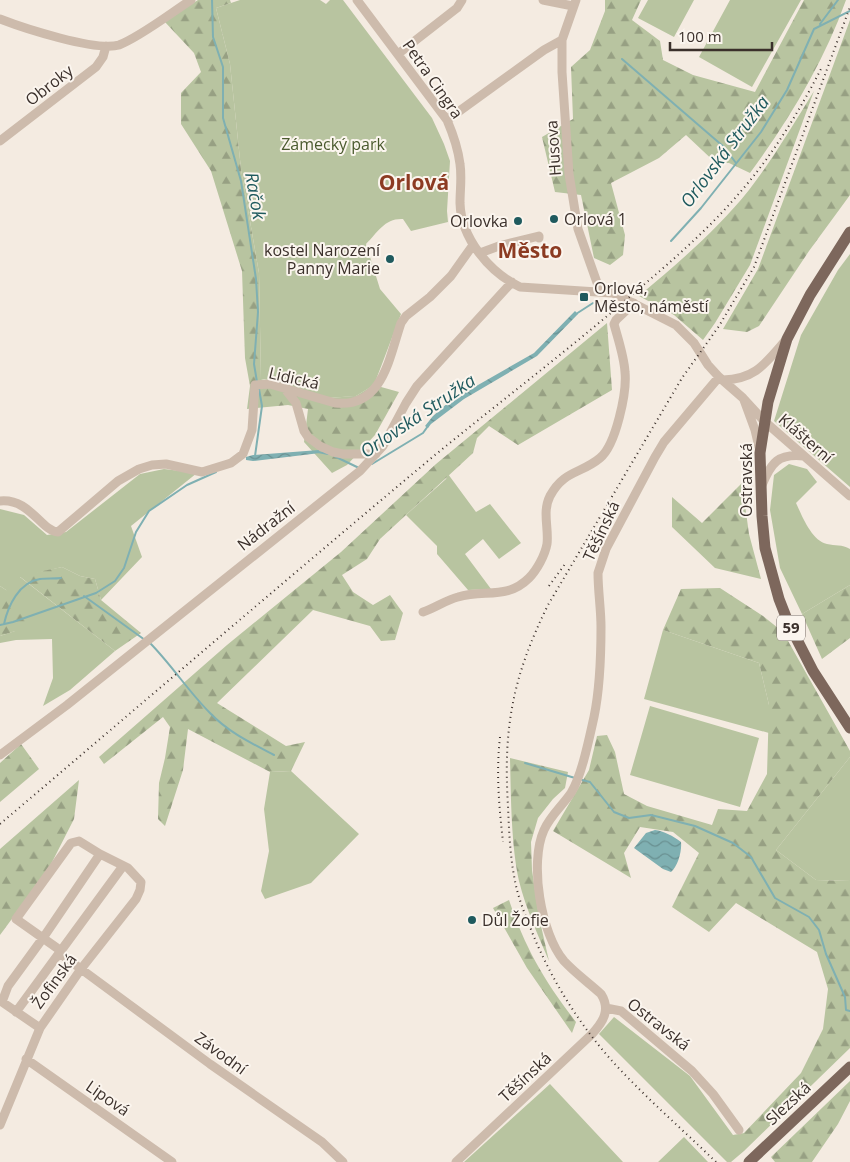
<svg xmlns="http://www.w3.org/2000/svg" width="850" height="1162" font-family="'Open Sans',sans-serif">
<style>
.green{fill:#b8c4a0}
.forest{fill:url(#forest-firs)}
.water{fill:url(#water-waves)}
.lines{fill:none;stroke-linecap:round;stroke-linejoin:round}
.stream{stroke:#7fb0b2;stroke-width:2}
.minor{stroke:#cdbbac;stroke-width:9}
.major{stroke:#7d675c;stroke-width:11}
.rail{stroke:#3b302b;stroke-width:2;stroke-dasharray:1 4;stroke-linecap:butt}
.poi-dot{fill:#1f5a5e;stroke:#fbf5ee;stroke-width:2}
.labels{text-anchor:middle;stroke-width:4;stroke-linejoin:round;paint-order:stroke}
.shield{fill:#fbf5ee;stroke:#756b66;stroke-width:1}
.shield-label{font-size:15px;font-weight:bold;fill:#3b302b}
.street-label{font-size:16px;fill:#3b302b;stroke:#fbf5ee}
.park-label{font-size:16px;fill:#4a5a2e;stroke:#fbf5ee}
.poi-label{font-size:16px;fill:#3b302b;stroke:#fbf5ee;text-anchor:start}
.water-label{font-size:18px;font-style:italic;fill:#1f5a5e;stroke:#fbf5ee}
.district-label{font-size:21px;font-weight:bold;fill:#8c3b22;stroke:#fbf5ee}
</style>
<defs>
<pattern id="forest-firs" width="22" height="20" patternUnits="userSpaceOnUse" patternTransform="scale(1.25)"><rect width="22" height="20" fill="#b8c4a0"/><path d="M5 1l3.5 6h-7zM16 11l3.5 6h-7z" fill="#97a083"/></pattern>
<pattern id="water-waves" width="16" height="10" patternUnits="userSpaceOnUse" patternTransform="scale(1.25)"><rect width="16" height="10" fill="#7fb0b2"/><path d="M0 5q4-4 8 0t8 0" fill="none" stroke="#699091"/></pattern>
</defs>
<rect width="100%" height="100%" fill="#f4ebe1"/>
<path class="green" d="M240 0H320L326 4 330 0H343L432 118 444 144 450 161 447 211 448 222 411 231 403 219C385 218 378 232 366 244L380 289 401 314 374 385 356 396 328 398 269 380 261 379 259 273 241 169 230 64 216 8Z
M648 0H694L674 37 638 18Z
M730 0H801L752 87 699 57Z
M850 254V487L774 421 801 335 838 270Z
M789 464 807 469 817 482 796 503C802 516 812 541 827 544 835 546 842 544 850 549V585L802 614 780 568 770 510 774 475Z
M164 469 197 473 131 526 142 557 101 600 95 579 80 576 62 567 20 577 115 651 70 690 43 706 53 678 52 639 16 640 0 643V636L15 631 6 590 0 586V509L24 515 47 535 66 532 140 474Z
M448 474 476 512 490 504 521 543 499 559 483 539 465 554 491 589 468 590 437 554V546L406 515 446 479Z
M663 630 759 663 769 705V733L644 699Z
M650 706 759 738 740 807 630 775Z
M850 757V881L816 880 776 850Z
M291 771 359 834 311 883 265 899 261 891 269 851 264 809 270 772Z
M614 1017 690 1076 733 1135 744 1133V1151L731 1162H727L599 1034Z
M550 1084 623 1162H464Z
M684 1137 708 1162H658Z"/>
<path class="forest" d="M198 0H230L231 3 216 8 230 64 241 169 259 273 261 379 328 398 356 396 374 385 399 392 375 435 347 465 332 473 304 442 308 409 288 405 247 409 250 386 245 358 242 271 211 171 181 124V93L201 72 194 53 164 21Z
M605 0H641L632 20 660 41 663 60 693 75 755 92 804 0H846C824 62 789 120 750 173L729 163H723L719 166 686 135 659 158 611 183 625 235 623 255 610 265 594 258 581 195 555 192 542 137 573 119 571 67 590 50 605 11Z
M850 20V195L809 251 759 326 747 332 723 329 758 269Z
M814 91 750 265 715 323 703 340 674 315 639 296C678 263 717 230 749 190 773 159 793 125 814 91Z
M607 323 612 390 518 445 489 426 477 438 473 453 380 539 367 559 342 575 353 592 373 605 390 595 403 613 395 640 381 641 370 626 313 610 217 703 286 746 305 742 291 771 270 772 188 729 183 770 165 826 158 819 159 783 165 758 170 727 163 717 104 764 99 757 227 645 341 552 436 464Z
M742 483 749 534 761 579 715 568 672 527V497L702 523Z
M62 567 80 576 95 579 101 600 141 633 115 651 19 576Z
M850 585V638L822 659 802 614Z
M0 586 6 590 37 624 0 636Z
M720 588 763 616 783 632 850 751V757L776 850 816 880 850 881V1048L744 1151V1133L801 1073 823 1029 828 989 817 952 736 903 709 932 672 907 699 853 673 832 640 827 624 853 631 878 553 831 589 770 597 736 607 735 615 752 624 794 647 806 712 825 718 809 747 811 767 774 769 705 759 663 663 630 681 589Z
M21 744 39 769 0 802V763Z
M510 758 568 772 565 788 553 799 538 818 531 842 532 870 539 917 549 961C538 935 526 909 519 881 511 845 511 796 510 758Z
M79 780 74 819 48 870 0 935V849Z
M509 900C525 948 545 982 576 1022L572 1033 527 968 493 908Z
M850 1081V1101L838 1124 812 1162H775L771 1157Z"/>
<path class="water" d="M575 311 578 314 537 356 464 399 431 424 428 428 425 426 433 416 450 401 534 353Z
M319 450 320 453 253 461 246 460V457L253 455Z
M655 830C664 831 673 836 681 842 682 851 678 866 671 872L663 869 634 848 646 833Z"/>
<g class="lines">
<path class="stream" d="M212 0 213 37 223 67V118L241 181 256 279 258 312 254 364 257 382
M820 24 838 0
M622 59 724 147 736 163
M671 241 701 208 761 132 787 90 814 29 850 11
M576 314 593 303
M318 452 328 454
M255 456 262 406 259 389
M334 456 359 468
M372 464 423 433 428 426
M84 596 145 640
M4 624C8 606 19 582 40 579 47 578 54 579 61 578
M0 625 13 622 96 593 115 581 124 568 136 532 149 511 187 485 216 472
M149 642C171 664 188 691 210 713 228 732 251 743 274 755
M525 763 575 778
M582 780 590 782 614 812 629 818 651 815 695 826 733 843 751 857 775 898 809 917 819 930 826 954 845 997 846 1010 850 1011"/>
<path class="minor" d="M357 0 447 120C453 134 458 148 460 164 462 177 460 190 460 203 461 238 489 272 520 287L613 293 676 325 694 343 708 365 719 377 743 398 764 421 850 496
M543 0 573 6
M576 0 562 40V72L569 174 578 229 600 291
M0 19C23 28 97 52 119 45 140 37 171 13 191 0
M398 54 457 8 462 0
M447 120 544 50 562 40
M0 141 96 67 103 57 106 46
M480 253 499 246 539 236V238
M723 380C755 379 765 364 785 341
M285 389 296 403 304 431 308 437 320 446 333 452 343 454H376
M744 400 755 430 759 447
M762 485C771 463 778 453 804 456
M0 501C30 498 41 531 58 532L118 481 139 469 152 465 166 464 202 472 231 463 243 454 252 430 255 385 270 384 335 403C383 408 389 358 401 323L406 316 430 297 451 276 473 245
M423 612C435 608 446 600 458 597 485 589 507 600 529 578 537 570 545 555 547 544 549 528 542 512 550 496 564 470 581 474 600 458 616 445 627 392 625 372 624 356 618 339 614 324L616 320 634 303
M0 755 67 705 360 471 383 446 406 403 417 386 512 282
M100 854 79 841 71 843 16 919 57 948 62 955 210 1064 322 1142 343 1162
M606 1008 621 1011 692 1071 713 1094 739 1130
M16 1012 123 866
M26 1059 172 1162
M0 1125 40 1028 81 969 136 899 140 890 141 882 128 868 100 854 43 938 8 986 2 1002 40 1028
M456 1162 592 1034C603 1022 611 1010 601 994 589 983 575 973 564 961 541 934 529 863 544 830 550 816 562 806 571 793 582 775 589 739 594 717 600 688 601 656 601 627 601 609 598 591 598 573L606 549 655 457 664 442 719 377"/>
<path class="major" d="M850 232 810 295 787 339 768 402 760 453 762 516 765 548 779 599 788 622 813 671 850 728
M749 1162 850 1067"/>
<path class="rail" d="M549 586 565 564
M500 737C496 773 499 806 503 842
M0 824C145 701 289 577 435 455 496 405 559 357 619 306 662 269 705 234 742 190 774 153 800 110 822 67
M716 1162C682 1129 645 1097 613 1062 578 1023 549 976 530 927 524 912 518 897 515 881 510 856 509 831 508 806 503 727 513 676 548 605L682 378 719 326 754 267 850 7"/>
</g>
<g class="poi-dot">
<circle cx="554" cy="219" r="5"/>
<circle cx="518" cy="221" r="5"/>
<circle cx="390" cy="259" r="5"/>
<rect x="579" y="292" width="10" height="10" rx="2.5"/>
<circle cx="472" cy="920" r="5"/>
</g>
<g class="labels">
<rect class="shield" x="777" y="615.5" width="28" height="25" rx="4"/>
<g class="shield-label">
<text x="791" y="633">59</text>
</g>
<g class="street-label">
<text transform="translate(433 79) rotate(55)" y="6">Petra Cingra</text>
<text transform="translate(49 85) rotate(-38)" y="6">Obroky</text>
<text transform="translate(553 148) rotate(-94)" y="6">Husova</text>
<text transform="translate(294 378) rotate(13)" y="6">Lidická</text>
<text transform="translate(806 438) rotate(41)" y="6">Klášterní</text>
<text transform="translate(746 480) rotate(-90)" y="6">Ostravská</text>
<text transform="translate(266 526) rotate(-38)" y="6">Nádražní</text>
<text transform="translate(601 531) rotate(-65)" y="6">Těšínská</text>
<text transform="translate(54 981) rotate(-54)" y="6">Žofinská</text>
<text transform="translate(659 1024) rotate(38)" y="6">Ostravská</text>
<text transform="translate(221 1053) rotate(36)" y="6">Závodní</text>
<text transform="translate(525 1077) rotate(-43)" y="6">Těšínská</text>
<text transform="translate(108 1098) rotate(35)" y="6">Lipová</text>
<text transform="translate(788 1103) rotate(-43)" y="6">Slezská</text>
</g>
<g class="park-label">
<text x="333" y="150">Zámecký park</text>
</g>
<g class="poi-label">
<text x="564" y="225">Orlová 1</text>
<text x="508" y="227" text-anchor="end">Orlovka</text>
<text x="380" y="256" text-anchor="end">kostel Narození<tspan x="380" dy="18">Panny Marie</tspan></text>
<text x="594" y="294">Orlová,<tspan x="594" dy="18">Město, náměstí</tspan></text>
<text x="482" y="926">Důl Žofie</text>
</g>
<g class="water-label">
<text transform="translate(725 152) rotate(-53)" y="6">Orlovská Stružka</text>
<text transform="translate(255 196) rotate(80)" y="6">Račok</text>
<text transform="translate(418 416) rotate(-34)" y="6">Orlovská Stružka</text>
</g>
<g class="district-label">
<text x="414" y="190">Orlová</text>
<text x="530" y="258">Město</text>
</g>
</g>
<path d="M670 42v8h102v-8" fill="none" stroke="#3b302b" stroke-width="2.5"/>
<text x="678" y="42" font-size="15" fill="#3b302b" stroke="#fbf5ee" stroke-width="4" paint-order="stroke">100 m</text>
</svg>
